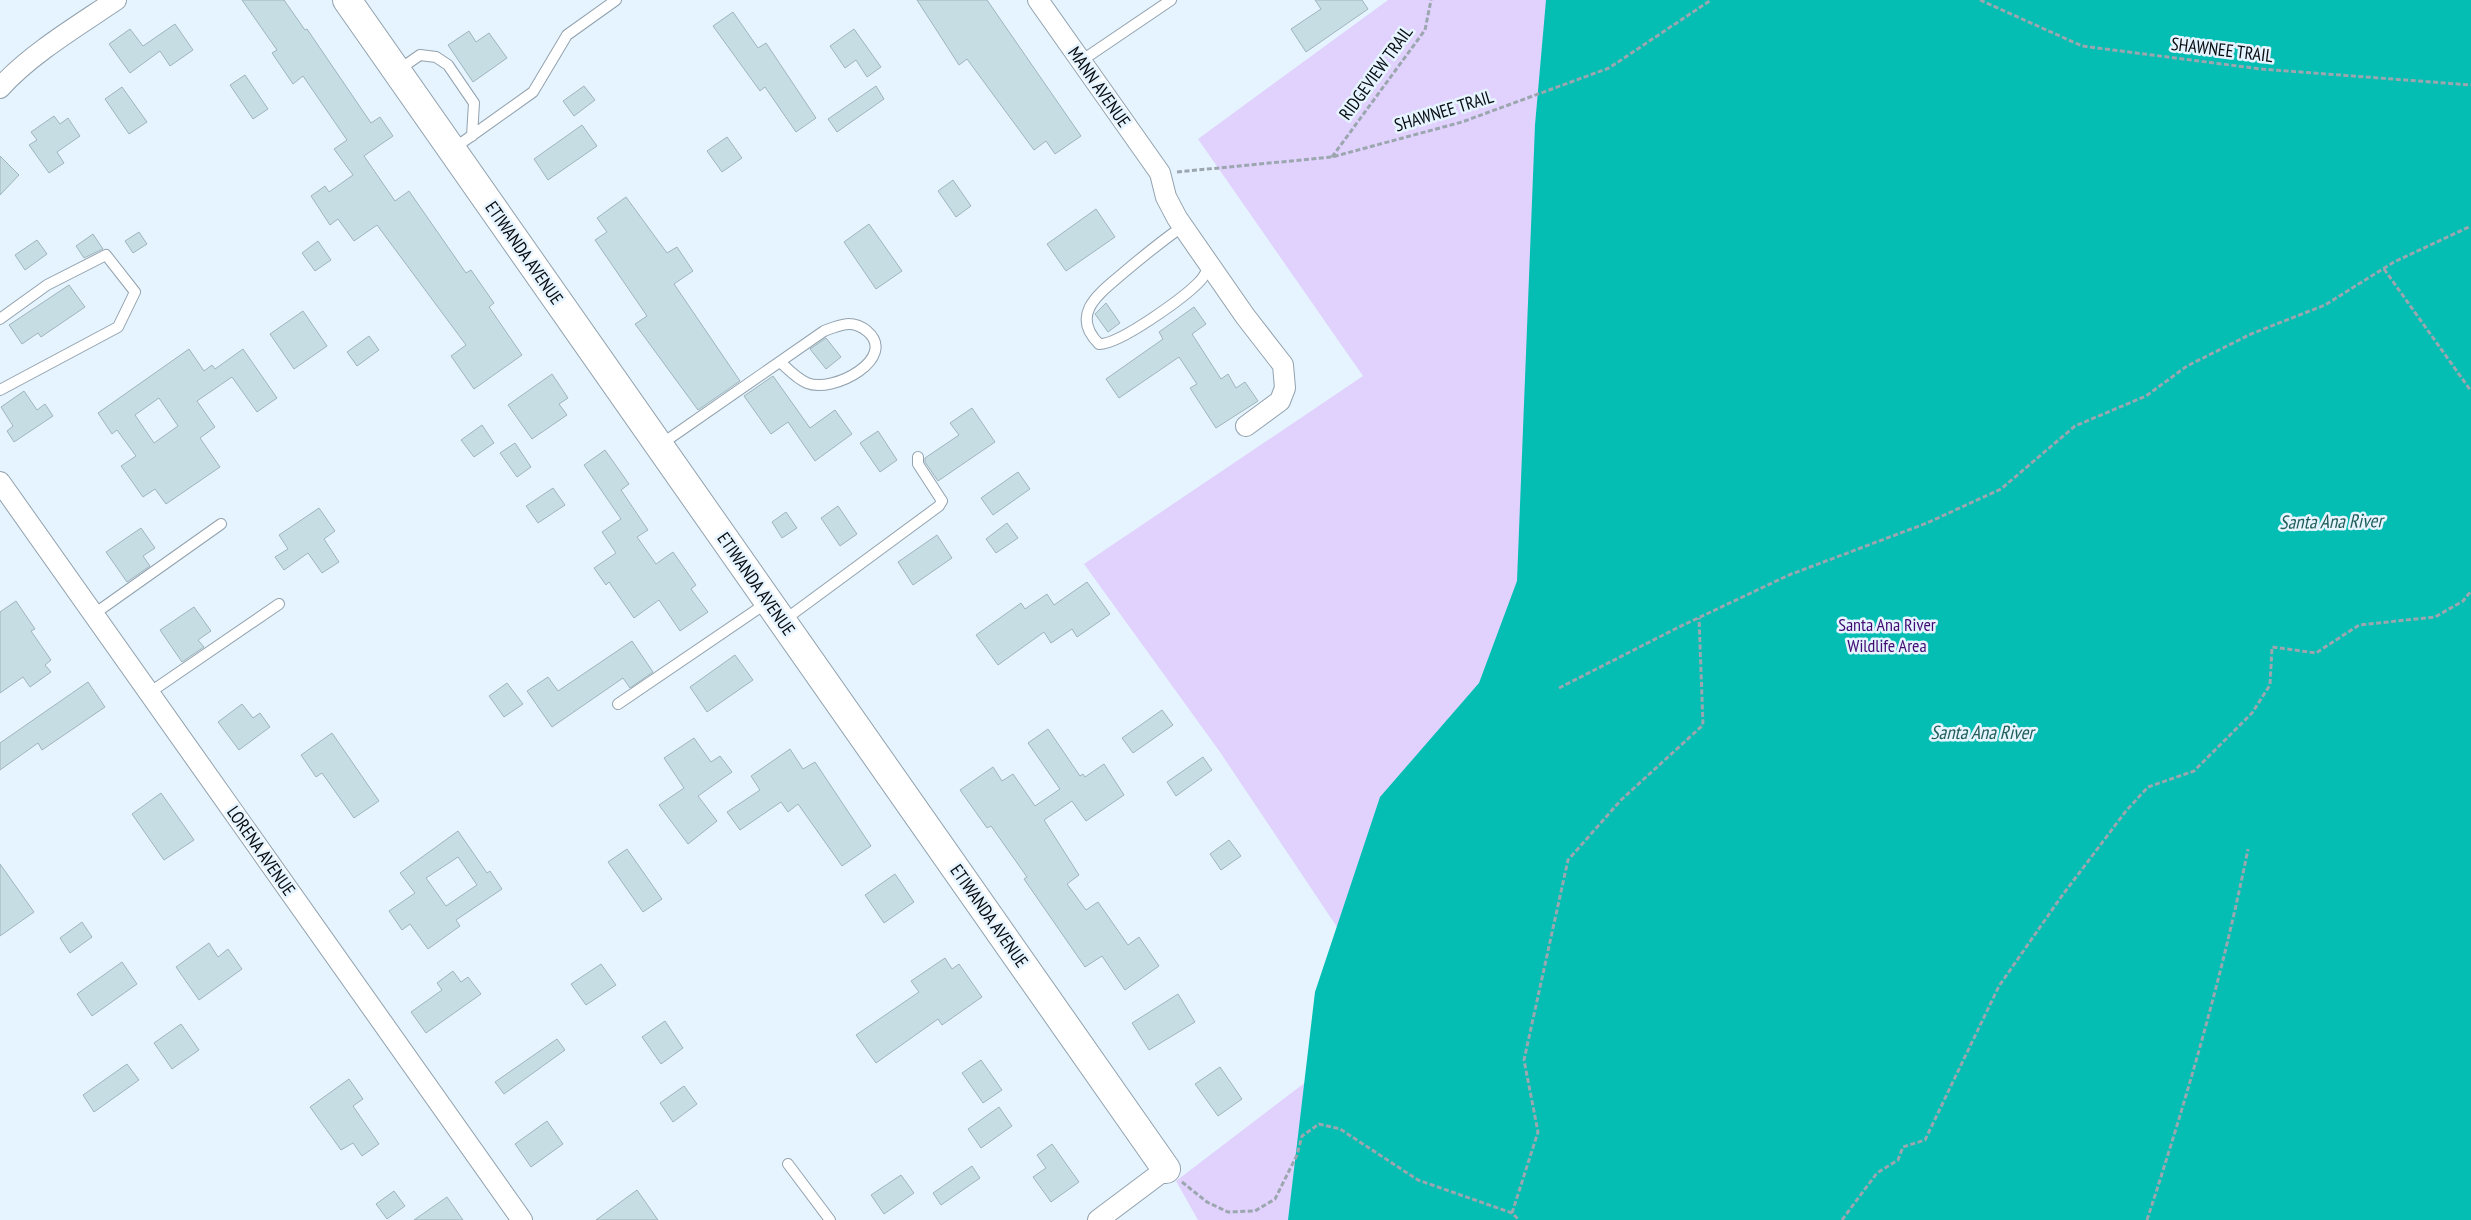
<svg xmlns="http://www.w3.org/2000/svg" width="2471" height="1220" font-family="'PT Sans Narrow',sans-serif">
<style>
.green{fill:#e0d2fd}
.water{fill:#04beb4}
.building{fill:#c6dde3;stroke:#9fb5bb;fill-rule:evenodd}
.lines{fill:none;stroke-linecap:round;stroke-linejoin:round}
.lane-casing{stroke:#92a2ae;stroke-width:12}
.street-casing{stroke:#92a2ae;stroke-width:22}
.secondary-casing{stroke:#92a2ae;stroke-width:30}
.path{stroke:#9ba6af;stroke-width:3;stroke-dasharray:5 2.5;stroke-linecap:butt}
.lane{stroke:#fff;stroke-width:10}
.street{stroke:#fff;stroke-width:20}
.secondary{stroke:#fff;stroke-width:28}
.labels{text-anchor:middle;stroke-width:5;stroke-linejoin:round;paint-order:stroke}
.street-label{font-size:18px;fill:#070c10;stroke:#e6f4ff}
.park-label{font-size:18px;fill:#400a72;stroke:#e6f4ff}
.water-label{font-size:19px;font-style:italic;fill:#215e59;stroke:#e6f4ff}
</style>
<rect width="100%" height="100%" fill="#e6f4ff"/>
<path class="green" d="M1388 0H2471V1220H1198L1176 1181 1395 1014 1220 752 1084 564 1363 376 1198 139Z"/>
<path class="water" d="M1546 0H2471V1220H1288L1315 992 1380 797 1479 683 1517 581 1535 125Z"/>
<path class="building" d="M242 0H284L305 30 307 29 371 123 380 117 393 136 364 156 395 201 409 191 466 273 471 270 494 303 489 307 522 355 474 389 451 356 466 345 377 225 354 241 338 219 330 225 311 196 325 186 329 192 353 175 334 149 347 140 303 76 293 84 272 53 277 50Z
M917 0H987L1081 136 1055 154 1046 141 1034 150 967 59 959 65Z
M1315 0H1362L1368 9 1306 52 1291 29 1321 9Z
M733 12 758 48 766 43 816 118 796 132 765 87 760 91 713 26Z
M175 24 193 50 170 66 160 51 130 73 109 44 130 29 143 46Z
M854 29 881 67 867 77 856 60 845 68 830 46Z
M469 31 476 42 489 33 507 58 473 82 448 45Z
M245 75 268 109 253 119 230 85Z
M584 86 595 100 574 116 563 101Z
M876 86 884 99 837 132 828 119Z
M122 87 147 122 129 134 105 99Z
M54 116 60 124 68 118 80 136 57 152 64 163 49 173 29 145 37 140 31 132Z
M582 125 597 146 548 180 534 159Z
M727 137 742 158 722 172 707 151Z
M0 156 19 175 0 195Z
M953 180 971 206 956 217 938 191Z
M626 197 667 253 677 247 693 271 674 284 740 381 698 410 635 324 647 316 595 240 607 232 597 218Z
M1096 209 1115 237 1066 271 1047 244Z
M869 224 902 271 876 289 844 242Z
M139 232 147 244 133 253 125 241Z
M93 234 103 249 84 258 76 246Z
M37 240 47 254 25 270 15 255Z
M318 241 331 260 315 271 302 253Z
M69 285 85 307 41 337 38 333 22 344 9 325Z
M1106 303 1120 323 1108 332 1095 314Z
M1194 307 1206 324 1192 334 1221 379 1228 374 1236 388 1245 382 1258 401 1216 428 1190 388 1197 384 1179 357 1119 398 1106 379 1163 339 1159 332Z
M303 311 327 346 294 369 270 334Z
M369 336 379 350 357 366 347 352Z
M826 338 841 357 826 369 810 349Z
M189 349 204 371 212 365 215 369 243 349 277 398 257 412 232 377 197 401 215 427 200 438 220 467 166 504 155 489 143 497 121 466 136 456 117 430 112 434 98 413ZM159 398 178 426 154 443 135 415Z
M552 374 568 398 559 404 567 415 532 439 508 405Z
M773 376 810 428 835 410 852 434 815 461 788 422 771 434 744 396Z
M24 391 37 410 45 404 53 416 14 442 7 431 13 426 1 407Z
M972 408 995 442 938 481 925 462V458L959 435 950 423Z
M482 425 494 443 474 457 461 440Z
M878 431 897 460 880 472 860 443Z
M515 443 531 467 517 477 500 453Z
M605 450 629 484 621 490 648 530 637 537 656 564 673 552 696 585 691 589 708 612 680 631 659 600 634 618 609 582 606 585 594 568 616 553 602 532 621 519 584 465Z
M1018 472 1030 489 993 515 981 498Z
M553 488 565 505 538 523 526 506Z
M838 506 857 534 840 546 821 518Z
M319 508 335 531 324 539 339 562 322 573 308 553 284 570 275 557 288 549 279 535Z
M786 512 797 528 782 538 772 522Z
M1007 523 1018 538 996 553 986 539Z
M141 528 155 548 143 556 150 566 127 582 106 552Z
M937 535 952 558 913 585 898 562Z
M1087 582 1110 614 1077 637 1072 629 1051 643 1044 632 998 665 976 635 1021 603 1025 609 1047 594 1054 605Z
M16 601 35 629 31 631 51 660 45 665 51 672 30 687 23 677 0 693V612Z
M194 607 211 631 198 640 204 647 182 662 160 630Z
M632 641 653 672 630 688 623 678 552 727 527 691 548 677 558 691Z
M735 655 753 680 707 712 690 687Z
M88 682 105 707 42 750 38 743 0 770V743Z
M507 683 523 704 504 717 489 696Z
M242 704 253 718 260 713 270 727 239 750 218 722Z
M1162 710 1173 725 1133 753 1122 738Z
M1048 729 1080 776 1083 774 1085 777 1104 764 1124 795 1086 821 1072 801 1044 820 1079 875 1067 884 1086 910 1098 902 1128 945 1139 937 1159 966 1125 990 1102 956 1085 967 1024 879 1027 877 991 826 987 828 960 790 993 767 1002 781 1013 774 1035 806 1060 789 1028 743Z
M332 733 379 801 354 818 322 773 316 777 301 755Z
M694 738 711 762 720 756 732 772 698 796 717 821 688 844 659 805 684 788 664 758Z
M790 749 803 769 815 762 871 846 842 866 798 804 788 812 781 802 740 830 727 812 760 790 751 776Z
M1203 757 1212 770 1176 796 1167 782Z
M161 793 194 840 164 860 132 814Z
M458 831 487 873 490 871 502 889 456 920 460 926 428 949 410 924 402 930 389 911 415 893 400 873ZM458 857 477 885 446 906 426 878Z
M1229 840 1241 856 1221 870 1210 854Z
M627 849 662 899 643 912 608 862Z
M0 864 34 912 0 936Z
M895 874 914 902 884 923 865 895Z
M82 922 92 937 70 953 60 938Z
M209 943 218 957 228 949 242 969 199 1000 176 967Z
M945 958 952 969 959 964 982 997 942 1025 938 1019 876 1063 856 1035 919 992 911 981Z
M122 962 137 984 92 1016 77 994Z
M601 964 616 985 586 1005 571 984Z
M453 971 461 982 468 977 481 994 426 1033 411 1012 442 990 437 983Z
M1178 994 1195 1022 1149 1050 1132 1023Z
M665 1021 683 1048 661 1064 642 1037Z
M181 1024 199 1050 172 1069 154 1043Z
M557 1039 565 1050 504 1094 495 1082Z
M981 1060 1002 1090 983 1103 962 1073Z
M127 1064 139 1080 94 1112 83 1095Z
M1220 1067 1242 1099 1218 1116 1195 1084Z
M349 1079 363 1099 353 1106 379 1144 362 1156 353 1143 341 1150 310 1107Z
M684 1086 697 1104 673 1122 660 1103Z
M999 1107 1012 1126 981 1148 968 1129Z
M547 1121 563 1144 531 1167 515 1144Z
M1052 1144 1079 1182 1051 1202 1033 1177 1046 1168 1037 1155Z
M972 1166 980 1178 941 1205 933 1193Z
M901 1175 914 1193 884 1214 871 1195Z
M637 1190 658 1220H596Z
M394 1191 405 1206 387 1219 376 1204Z
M447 1197 463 1220H414Z"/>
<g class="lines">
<defs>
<path id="lane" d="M1081 61 1171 0
M397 71 420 55 436 57 448 65 474 103 472 136
M453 149 533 92 567 35 616 0
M1183 226C1162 241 1142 257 1122 274 1100 293 1069 314 1099 344 1119 345 1185 297 1200 281 1204 277 1207 270 1210 265
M0 319 47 285 106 255 135 292 118 327 0 390
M660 445 824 331C839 325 852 319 867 331 899 358 833 394 807 383 797 379 788 369 780 362
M94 614 221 524
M783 621 939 506 942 501 918 464V457
M149 693 279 604
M618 704 768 602
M788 1164 830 1220"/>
<path id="street" d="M1038 0 1160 173 1166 197 1177 218 1245 316 1283 365 1285 388 1280 401 1246 426
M0 88C29 55 79 25 116 0
M0 482 522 1220
M1098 1220 1166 1169"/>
<path id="secondary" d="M347 0 1166 1169"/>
</defs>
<use href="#lane" class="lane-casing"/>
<use href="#street" class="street-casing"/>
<use href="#secondary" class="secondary-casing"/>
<path class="path" d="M1980 0 2082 46 2261 69 2471 85
M1332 157 1425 30 1431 0
M1177 172 1332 157 1462 122 1609 68 1711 0
M2384 269 2471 391
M1559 688 1679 627 1789 575 1927 523 2001 489 2075 426 2146 396 2187 366 2251 334 2325 305 2394 262 2471 226
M1182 1182 1207 1202 1228 1212 1255 1211 1275 1199 1297 1155 1302 1136 1319 1124 1340 1129 1418 1180 1512 1213 1519 1220
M1512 1213 1538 1132 1524 1060 1568 860 1621 800 1703 725 1699 618
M1842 1220 1877 1173 1898 1160 1903 1147 1925 1140 1999 986 2061 897 2126 811 2148 787 2194 771 2252 713 2270 685 2272 647 2316 653 2359 625 2435 617 2463 601 2471 591
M2147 1220C2187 1098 2223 974 2248 849"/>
<use href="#lane" class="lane"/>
<use href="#street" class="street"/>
<use href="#secondary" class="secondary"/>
</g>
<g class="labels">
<g class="street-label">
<text transform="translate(2222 50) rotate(7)" y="6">SHAWNEE TRAIL</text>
<text transform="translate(1376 73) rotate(-54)" y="6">RIDGEVIEW TRAIL</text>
<text transform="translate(1099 87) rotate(55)" y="6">MANN AVENUE</text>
<text transform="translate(1444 111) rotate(-17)" y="6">SHAWNEE TRAIL</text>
<text transform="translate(524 253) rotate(55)" y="6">ETIWANDA AVENUE</text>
<text transform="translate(756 584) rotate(55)" y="6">ETIWANDA AVENUE</text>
<text transform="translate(261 851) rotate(55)" y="6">LORENA AVENUE</text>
<text transform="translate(989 916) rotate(55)" y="6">ETIWANDA AVENUE</text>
</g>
<g class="park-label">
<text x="1887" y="631">Santa Ana River<tspan x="1887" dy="21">Wildlife Area</tspan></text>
</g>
<g class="water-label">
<text transform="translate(2331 521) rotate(-1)" y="7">Santa Ana River</text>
<text x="1982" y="739">Santa Ana River</text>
</g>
</g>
</svg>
